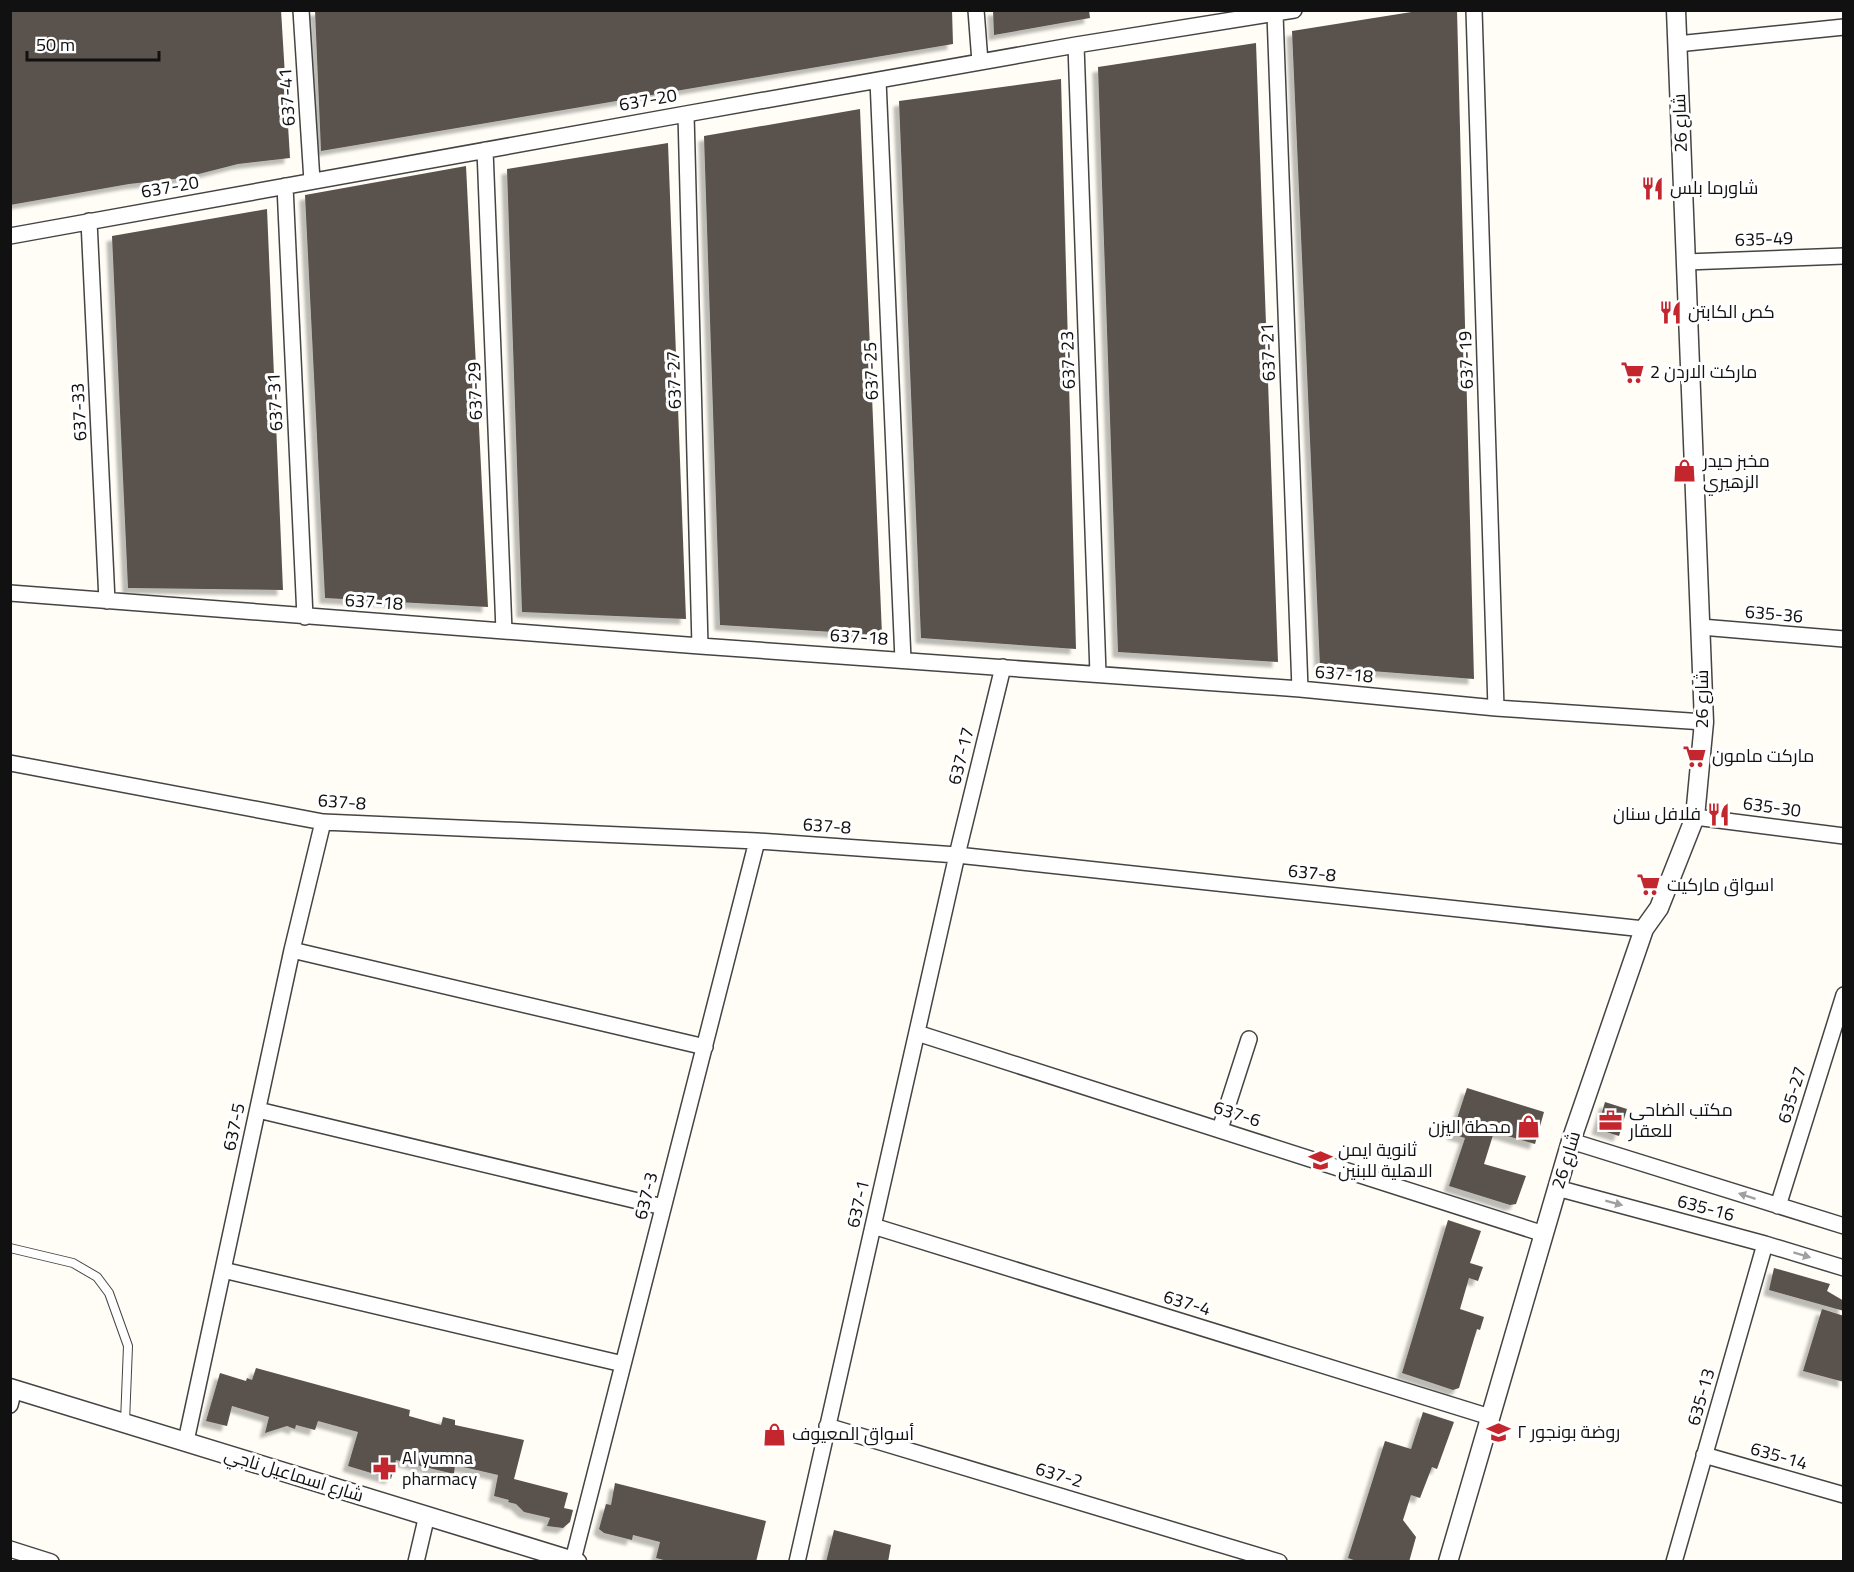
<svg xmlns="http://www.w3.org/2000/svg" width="1854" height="1572" font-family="Georgia,Cairo,serif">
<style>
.building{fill:#5a524d;filter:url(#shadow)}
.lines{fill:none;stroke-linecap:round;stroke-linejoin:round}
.service-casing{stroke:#444;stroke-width:10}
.minor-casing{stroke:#444;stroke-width:18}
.tertiary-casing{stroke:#444;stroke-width:21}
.service{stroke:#fff;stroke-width:8}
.minor{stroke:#fff;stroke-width:15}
.tertiary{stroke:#fff;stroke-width:18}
.oneway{fill:#a0a0a0}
.labels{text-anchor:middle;stroke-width:6;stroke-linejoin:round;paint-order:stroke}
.street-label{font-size:18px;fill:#111;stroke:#fff}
.poi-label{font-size:18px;fill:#111;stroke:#fff;text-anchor:start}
</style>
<defs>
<filter id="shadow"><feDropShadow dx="-5.5" dy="5.5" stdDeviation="1.5" flood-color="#0004"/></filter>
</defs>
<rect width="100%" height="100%" fill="#fffdf5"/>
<path class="building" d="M10 10H281L290 158 238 164 183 178 129 184 10 205Z
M315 10H952L953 44 321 151Z
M993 10H1089L1090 18 994 35Z
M1424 10H1457L1474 679 1320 667 1292 31Z
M1256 43 1278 662 1118 652 1098 67Z
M1061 79 1076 649 921 638 899 101Z
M860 109 882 635 720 625 704 136Z
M668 143 686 619 522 612 507 169Z
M466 166 488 607 325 598 305 195Z
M267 209 283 590 128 588 112 236Z
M1467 1088 1544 1112 1535 1144 1494 1132 1484 1164 1526 1176 1516 1204 1510 1205 1449 1186 1465 1138 1452 1134Z
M1605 1102 1627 1109 1619 1136 1597 1129Z
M1448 1220 1481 1231 1470 1263 1483 1267 1478 1281 1469 1278 1460 1309 1484 1317 1480 1330 1477 1329 1459 1388 1453 1390 1402 1373Z
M1774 1268 1830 1284 1827 1291 1844 1301V1311L1769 1290Z
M1822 1309 1844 1316V1382L1803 1371Z
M256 1368 410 1410 409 1416 441 1425 443 1417 455 1420V1425L524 1440 514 1479 568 1493 564 1508 573 1510 570 1522 563 1528 547 1526 550 1518 524 1512 516 1504 508 1502 509 1500 494 1496 498 1475 455 1465 454 1474 396 1460 391 1479 348 1466 358 1432 318 1421 315 1430 296 1425 295 1429 287 1426 265 1433 269 1417 232 1406 227 1426 206 1421 220 1373 246 1381 247 1378 252 1380Z
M1423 1412 1454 1422 1437 1469 1432 1467 1420 1498 1411 1495 1403 1520 1416 1537 1409 1562H1359L1348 1558 1385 1441 1411 1449Z
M615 1483 766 1521 756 1562H671L656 1558 660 1542 633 1535 632 1540 604 1533 599 1529 606 1504 611 1505Z
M834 1530 891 1545 888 1562H826Z"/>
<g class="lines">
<defs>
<path id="service" d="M10 1248 73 1263 97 1277 109 1293 128 1346 125 1422"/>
<path id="minor" d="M301 10 312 181
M976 10 980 62
M1474 10 1496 708
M1275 14 1300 689
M1677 44 1844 27
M1076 45 1098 674
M878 80 903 660
M686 114 700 646
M485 150 504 631
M285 186 305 617
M89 221 107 601
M10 236 686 114 1076 45 1294 10
M1686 262 1844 256
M10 593 700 646 1300 689 1496 708 1704 722
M1701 627 1844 639
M10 763 323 822 757 841 957 855 1644 929
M1695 817 1844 836
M292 950 705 1047
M917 1033 1544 1234
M258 1110 663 1207
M1220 1129 1249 1039
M1571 1141 1844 1226
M1557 1188 1765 1244 1844 1268
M1778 1206 1844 995
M873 1226 1490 1417
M223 1270 623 1364
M10 1405 14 1389
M827 1426 1279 1562
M186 1441 292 950 323 822
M1704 1455 1844 1495
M10 1549 51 1562
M573 1560 757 841
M416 1562 427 1515
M797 1562 957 855 1003 667
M1674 1562 1765 1244"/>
<path id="tertiary" d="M10 1388 577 1562
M1448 1562 1571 1141 1644 929 1659 908 1695 817 1704 722 1676 10"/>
</defs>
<use href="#service" class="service-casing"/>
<use href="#minor" class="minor-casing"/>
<use href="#tertiary" class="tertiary-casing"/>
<use href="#service" class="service"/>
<use href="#minor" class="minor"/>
<use href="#tertiary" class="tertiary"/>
</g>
<defs><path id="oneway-solid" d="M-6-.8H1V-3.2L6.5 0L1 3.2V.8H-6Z" transform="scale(1.5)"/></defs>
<g class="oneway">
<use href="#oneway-solid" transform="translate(1747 1196) rotate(-162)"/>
<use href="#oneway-solid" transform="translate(1614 1203) rotate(15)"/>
<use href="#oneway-solid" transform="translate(1802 1255) rotate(17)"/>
</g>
<defs>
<symbol id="restaurant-bare" viewBox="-9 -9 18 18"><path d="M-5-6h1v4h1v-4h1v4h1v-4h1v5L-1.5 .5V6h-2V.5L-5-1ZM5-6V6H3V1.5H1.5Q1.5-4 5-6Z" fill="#c4262e" stroke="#fff" stroke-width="2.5" paint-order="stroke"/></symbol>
<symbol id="supermarket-bare" viewBox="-9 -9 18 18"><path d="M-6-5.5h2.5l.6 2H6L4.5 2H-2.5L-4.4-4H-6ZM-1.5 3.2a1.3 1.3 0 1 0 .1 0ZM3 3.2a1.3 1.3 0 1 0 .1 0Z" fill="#c4262e" stroke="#fff" stroke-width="2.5" paint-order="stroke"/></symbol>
<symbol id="shop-bare" viewBox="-9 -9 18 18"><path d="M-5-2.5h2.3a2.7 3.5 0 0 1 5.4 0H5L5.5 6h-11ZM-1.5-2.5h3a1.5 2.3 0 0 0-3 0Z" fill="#c4262e" stroke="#fff" stroke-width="2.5" paint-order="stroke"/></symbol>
<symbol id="office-bare" viewBox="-9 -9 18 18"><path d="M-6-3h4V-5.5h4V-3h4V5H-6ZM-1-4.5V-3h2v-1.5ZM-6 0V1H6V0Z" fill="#c4262e" stroke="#fff" stroke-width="2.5" paint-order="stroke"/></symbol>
<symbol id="school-bare" viewBox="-9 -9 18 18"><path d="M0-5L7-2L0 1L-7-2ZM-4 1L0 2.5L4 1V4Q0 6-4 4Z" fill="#c4262e" stroke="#fff" stroke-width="2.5" paint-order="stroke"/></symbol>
<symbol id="pharmacy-bare" viewBox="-9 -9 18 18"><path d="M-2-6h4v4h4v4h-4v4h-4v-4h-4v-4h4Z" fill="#c4262e" stroke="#fff" stroke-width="2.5" paint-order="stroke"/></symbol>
</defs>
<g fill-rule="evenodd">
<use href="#restaurant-bare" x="1636" y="172" width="33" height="33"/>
<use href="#restaurant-bare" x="1654" y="296" width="33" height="33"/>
<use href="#supermarket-bare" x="1616" y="356" width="33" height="33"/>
<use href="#shop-bare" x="1668" y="454" width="33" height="33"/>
<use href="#supermarket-bare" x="1678" y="740" width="33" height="33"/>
<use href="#restaurant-bare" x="1702" y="798" width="33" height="33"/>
<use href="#supermarket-bare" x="1632" y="868" width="33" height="33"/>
<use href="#office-bare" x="1594" y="1104" width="33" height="33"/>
<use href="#shop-bare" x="1512" y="1110" width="33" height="33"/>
<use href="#school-bare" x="1304" y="1144" width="33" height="33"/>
<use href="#school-bare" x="1482" y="1416" width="33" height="33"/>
<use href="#shop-bare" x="758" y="1418" width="33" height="33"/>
<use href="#pharmacy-bare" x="368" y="1452" width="33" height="33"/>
</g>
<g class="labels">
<g class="street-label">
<text transform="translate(287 97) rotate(-94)" y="6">637-41</text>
<text transform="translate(648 100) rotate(-10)" y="6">637-20</text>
<text transform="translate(1680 123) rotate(-92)" y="6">شارع 26</text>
<text transform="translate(170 187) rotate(-10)" y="6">637-20</text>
<text transform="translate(1764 239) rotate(-2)" y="6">635-49</text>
<text transform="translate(1268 352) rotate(-92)" y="6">637-21</text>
<text transform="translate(1068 360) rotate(-92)" y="6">637-23</text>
<text transform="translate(1466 360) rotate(-92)" y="6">637-19</text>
<text transform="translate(871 371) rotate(-92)" y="6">637-25</text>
<text transform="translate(674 380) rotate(-92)" y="6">637-27</text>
<text transform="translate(475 391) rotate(-92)" y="6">637-29</text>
<text transform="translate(275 402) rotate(-93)" y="6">637-31</text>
<text transform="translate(79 412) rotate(-93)" y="6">637-33</text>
<text transform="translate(374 602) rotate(4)" y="6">637-18</text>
<text transform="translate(1774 614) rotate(5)" y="6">635-36</text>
<text transform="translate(859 637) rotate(4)" y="6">637-18</text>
<text transform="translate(1344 674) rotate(5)" y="6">637-18</text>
<text transform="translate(1702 699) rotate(-90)" y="6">شارع 26</text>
<text transform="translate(961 756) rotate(-76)" y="6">637-17</text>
<text transform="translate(342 802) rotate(4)" y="6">637-8</text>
<text transform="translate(1772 807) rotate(8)" y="6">635-30</text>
<text transform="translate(827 826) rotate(4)" y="6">637-8</text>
<text transform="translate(1312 873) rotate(6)" y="6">637-8</text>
<text transform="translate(1792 1095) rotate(-73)" y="6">635-27</text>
<text transform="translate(1237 1114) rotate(18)" y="6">637-6</text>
<text transform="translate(234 1127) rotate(-78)" y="6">637-5</text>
<text transform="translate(1566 1160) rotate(-73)" y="6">شارع 26</text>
<text transform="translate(646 1196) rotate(-76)" y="6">637-3</text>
<text transform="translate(858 1204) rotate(-77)" y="6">637-1</text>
<text transform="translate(1706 1208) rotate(15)" y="6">635-16</text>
<text transform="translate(1187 1303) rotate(17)" y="6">637-4</text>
<text transform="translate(1701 1397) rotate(-74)" y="6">635-13</text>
<text transform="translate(1779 1456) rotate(16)" y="6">635-14</text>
<text transform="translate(294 1475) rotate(17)" y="6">شارع اسماعيل ناجي</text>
<text transform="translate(1059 1475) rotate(17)" y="6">637-2</text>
</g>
<g class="poi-label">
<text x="1670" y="194">شاورما بلس</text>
<text x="1688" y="318">كص الكابتن</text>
<text x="1650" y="378">ماركت الاردن 2</text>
<text x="1703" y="467">مخبز حيدر<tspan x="1703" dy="21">الزهيري</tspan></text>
<text x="1712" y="762">ماركت مامون</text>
<text x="1701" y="820" text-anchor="end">فلافل سنان</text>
<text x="1667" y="891">اسواق ماركيت</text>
<text x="1629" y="1116">مكتب الضاحي<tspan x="1629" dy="21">للعقار</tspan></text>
<text x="1511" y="1133" text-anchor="end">محطة اليزن</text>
<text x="1338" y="1156">ثانوية ايمن<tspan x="1338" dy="21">الاهلية للبنين</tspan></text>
<text x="1517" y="1438">روضة بونجور ٢</text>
<text x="792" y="1440">أسواق المعيوف</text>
<text x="402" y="1464">Al yumna<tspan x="402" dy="21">pharmacy</tspan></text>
</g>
</g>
<rect width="1854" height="1572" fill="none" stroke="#111111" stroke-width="24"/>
<path d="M27 51v9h132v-9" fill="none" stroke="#111111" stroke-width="3"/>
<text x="36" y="51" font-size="18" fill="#111111" stroke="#ffffff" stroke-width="4.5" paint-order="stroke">50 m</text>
</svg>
